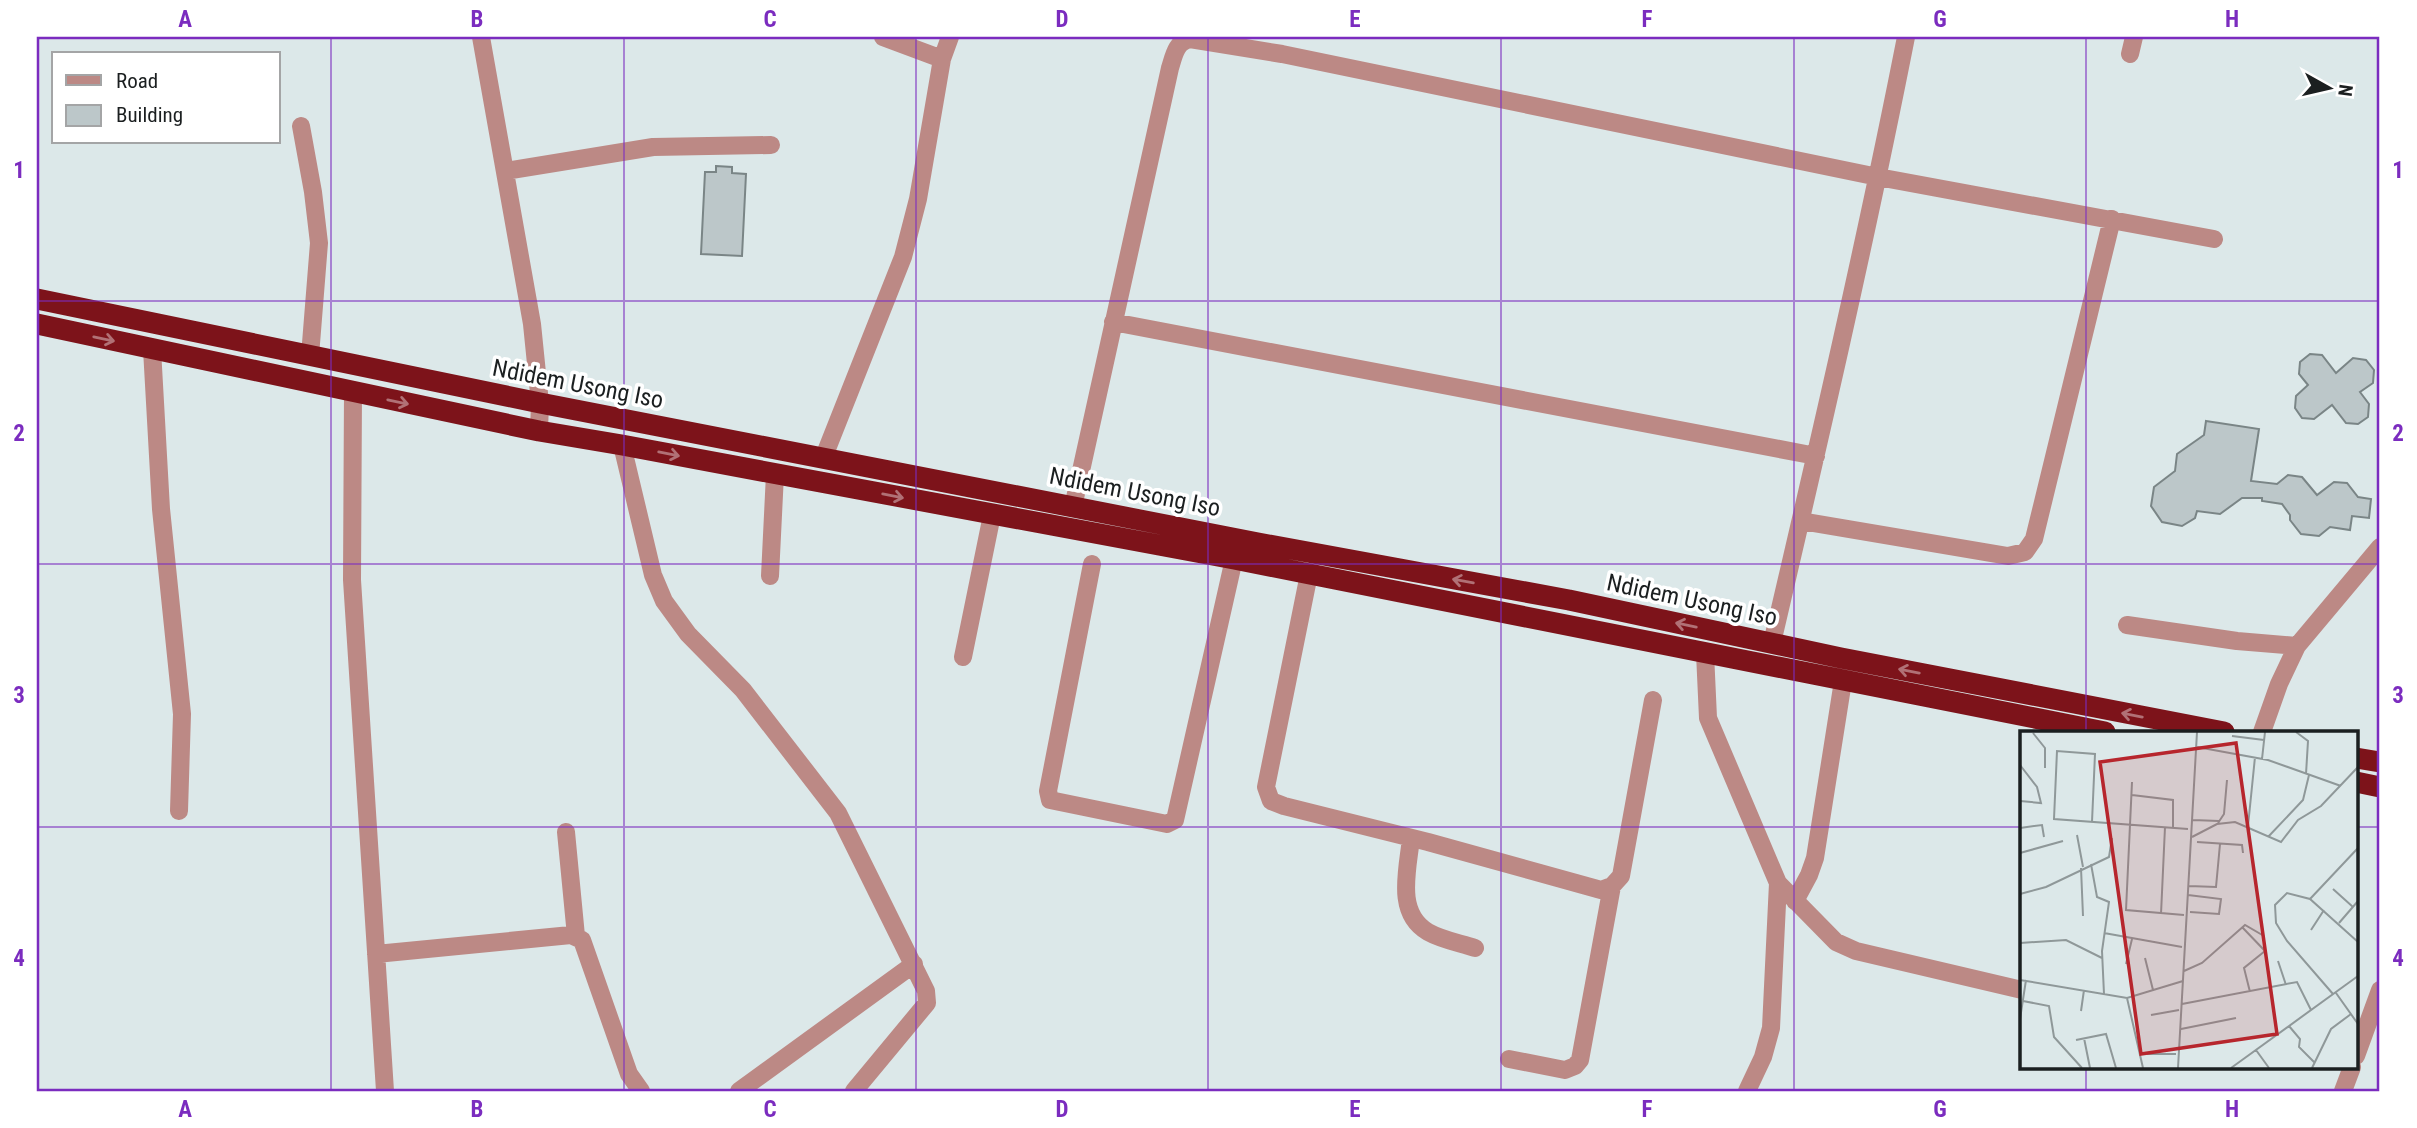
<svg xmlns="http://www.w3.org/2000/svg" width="2417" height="1128" font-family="'Roboto Condensed',sans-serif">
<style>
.building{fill:#bcc7c9;stroke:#7a8586;stroke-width:2}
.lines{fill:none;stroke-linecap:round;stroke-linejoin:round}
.minor{stroke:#bc8985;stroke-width:18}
.highway{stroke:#7d131a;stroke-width:21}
.oneway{stroke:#b17176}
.grid{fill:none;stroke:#7b2cbf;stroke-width:2;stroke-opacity:0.55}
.labels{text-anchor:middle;stroke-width:7;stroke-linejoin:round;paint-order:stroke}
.street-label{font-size:24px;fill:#1b1f20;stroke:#fff}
.inset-road{fill:none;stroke:#8f9899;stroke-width:2}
.view{fill:#b7262d;fill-opacity:0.15;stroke:#b7262d;stroke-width:3.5}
.inset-edge{fill:none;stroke:#1b1f20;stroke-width:3.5}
.neatline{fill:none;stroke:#7b2cbf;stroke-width:2.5}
.grid-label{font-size:23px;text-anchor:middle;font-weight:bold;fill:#7b2cbf}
</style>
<rect width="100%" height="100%" fill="#dce8e9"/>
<path class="building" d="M716 166 732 167V173L746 174 742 256 701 254 705 172H716Z
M2310 354 2322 355 2336 373 2353 358 2366 360 2374 370 2373 383 2360 392 2369 404 2368 417 2358 424 2346 423 2332 405 2314 419 2302 418 2295 408 2296 396 2308 385 2299 374 2300 362Z
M2206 421 2259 429 2251 481 2277 484 2288 475 2302 477 2317 495 2334 482 2347 483 2358 497 2371 499 2369 518 2352 516 2350 530 2330 527 2319 536 2301 534 2290 520V515L2282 504 2262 501V498H2242L2220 514 2197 511 2195 518 2182 526 2162 522 2151 506 2154 487 2175 471 2177 454 2204 435Z"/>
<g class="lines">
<path class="minor" d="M481 37 532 324 540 403 539 431
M883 37 942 59
M2130 54 2134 37
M301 126 313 192 319 243 310 356
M505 171 653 147 771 145
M1113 322 1816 456
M152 349 161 509 182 714 179 811
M353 392 352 580 385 1091
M622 445 653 575 664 601 688 634 743 690 838 813 926 991 927 1003 854 1091
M823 459 903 257 918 199 942 59 950 37
M1073 507 1170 68C1174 55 1176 42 1190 39L1282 54 1878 177 2214 239
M1801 521 2008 556 2025 552 2034 539 2112 219
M1092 564 1048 791 1050 800 1167 824 1175 820 1234 559
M1309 574 1266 787 1271 801 1284 806 1428 842 1601 890 1612 886 1621 876 1653 700
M770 576 775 474
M2127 625 2237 641 2297 646
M1772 643C1819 442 1866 240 1906 37
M1705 653 1708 718 1778 883 1771 1028 1763 1057 1747 1091
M963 657 992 515
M2262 732 2279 684 2297 646 2380 547
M566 832 576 936
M1411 838C1408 869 1395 913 1428 932 1442 940 1460 943 1475 948
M1778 883 1836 942 1856 951 2022 990
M1795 901 1809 875 1815 858 1843 681
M376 954 571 935 582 940 629 1074 641 1091
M2356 1056 2380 990
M1509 1059 1565 1070 1575 1066 1580 1060 1612 886
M739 1091 914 964
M2343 1091 2352 1067"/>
<path class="highway" d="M37 299 540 403 1258 543 1569 600 1841 658 2224 732
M37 324 539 431 622 445 1234 559 2105 732
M2356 758 2380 762
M2356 782 2380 787"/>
</g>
<defs><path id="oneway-shaft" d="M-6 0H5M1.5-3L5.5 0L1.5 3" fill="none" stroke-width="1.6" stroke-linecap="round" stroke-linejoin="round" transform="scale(1.75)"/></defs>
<g class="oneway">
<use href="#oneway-shaft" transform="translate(104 339) rotate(12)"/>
<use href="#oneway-shaft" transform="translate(398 402) rotate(12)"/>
<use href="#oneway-shaft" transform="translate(669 454) rotate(11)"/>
<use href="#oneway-shaft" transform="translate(893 496) rotate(11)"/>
<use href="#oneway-shaft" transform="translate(1463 581) rotate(-170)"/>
<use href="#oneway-shaft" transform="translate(1686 625) rotate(-168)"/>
<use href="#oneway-shaft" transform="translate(1909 671) rotate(-169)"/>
<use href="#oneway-shaft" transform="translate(2132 715) rotate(-169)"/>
</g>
<path class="grid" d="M331 37V1091M624 37V1091M916 37V1091M1208 37V1091M1501 37V1091M1794 37V1091M2086 37V732M37 301H2380M37 564H2380M37 827H2022M2356 827H2380M2086 1067V1091"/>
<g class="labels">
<g class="street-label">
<text transform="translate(578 384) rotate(11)" y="8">Ndidem Usong Iso</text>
<text transform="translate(1135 492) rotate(11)" y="8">Ndidem Usong Iso</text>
<text transform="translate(1692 600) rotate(12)" y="8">Ndidem Usong Iso</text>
</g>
</g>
<g transform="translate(2020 731)">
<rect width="338" height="338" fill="#dce8e9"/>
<path class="inset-road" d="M276 1 288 10 286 43M13 2 25 17V37M212 5 244 9M177 16 248 29 321 55M242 28 245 1M0 34 17 56 21 72 0 70M112 51 106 179 164 184M112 64 153 69V96M173 89 199 90M72 91 75 23 37 20 34 88 168 98M198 92 204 83 207 49M228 95 235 26M0 97 22 94 24 106M57 104 63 136M172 106 197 93 215 91 261 111 278 89 301 75 338 36M248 106 283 69 289 44M177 111 222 114 223 122M0 122 43 110M71 133 77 166 89 171 82 220 84 263M61 137 63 185M169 155 196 156 200 113M313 158 333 176M0 163 26 156 89 126 92 107M168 164 201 168 199 183 170 181M290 168 338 117M141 183 145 96M319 192 338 170M222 196 245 220 224 237 230 261M291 199 304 179M84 202 162 216M0 212 46 209 82 227M125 227 133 259M258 230 266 254M106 233 112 208M164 240 182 232 225 194 244 205M0 249 107 267 163 250M316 262 338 293M313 263 267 210 256 192 255 174 267 162 290 168 338 211M107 267 123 337M3 270 29 275 34 306 62 337M162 273 277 251 291 279M61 280 64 259M131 284 159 279M0 288 6 249M269 295 280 308 279 316 294 331M161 298 216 287M64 307 70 337M56 309 86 303 96 337M236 319 249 337M127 323H156M158 337 177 1M211 337 338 245M292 337 311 298 331 283"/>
<path class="view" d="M216 12 257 303 121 323 80 31Z"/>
<rect width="338" height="338" class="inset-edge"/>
</g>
<rect width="2417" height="1128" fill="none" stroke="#ffffff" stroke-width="77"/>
<rect x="52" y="52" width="228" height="91" fill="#ffffff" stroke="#a4a5a6" stroke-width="2"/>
<rect x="66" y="75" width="35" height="10" fill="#bc8985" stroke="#a4a5a6" stroke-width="2"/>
<text x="116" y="88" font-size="21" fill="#1b1f20">Road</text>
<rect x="66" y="105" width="35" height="21" fill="#bcc7c9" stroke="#a4a5a6" stroke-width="2"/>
<text x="116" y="122" font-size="21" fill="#1b1f20">Building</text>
<g transform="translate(2329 88) rotate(98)" stroke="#ffffff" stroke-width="5" paint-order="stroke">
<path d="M0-5L12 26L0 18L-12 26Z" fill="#1b1f20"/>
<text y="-10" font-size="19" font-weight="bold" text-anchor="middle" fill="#1b1f20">N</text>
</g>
<rect x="38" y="38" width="2340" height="1052" class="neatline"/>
<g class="grid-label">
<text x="185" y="27">A</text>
<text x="477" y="27">B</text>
<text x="770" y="27">C</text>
<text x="1062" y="27">D</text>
<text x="1355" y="27">E</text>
<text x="1647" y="27">F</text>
<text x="1940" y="27">G</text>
<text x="2232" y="27">H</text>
<text x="19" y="178">1</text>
<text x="2398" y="178">1</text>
<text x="19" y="441">2</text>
<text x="2398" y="441">2</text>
<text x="19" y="703">3</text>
<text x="2398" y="703">3</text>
<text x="19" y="966">4</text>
<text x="2398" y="966">4</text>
<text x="185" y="1117">A</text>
<text x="477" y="1117">B</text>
<text x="770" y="1117">C</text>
<text x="1062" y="1117">D</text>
<text x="1355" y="1117">E</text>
<text x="1647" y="1117">F</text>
<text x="1940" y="1117">G</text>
<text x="2232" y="1117">H</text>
</g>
</svg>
